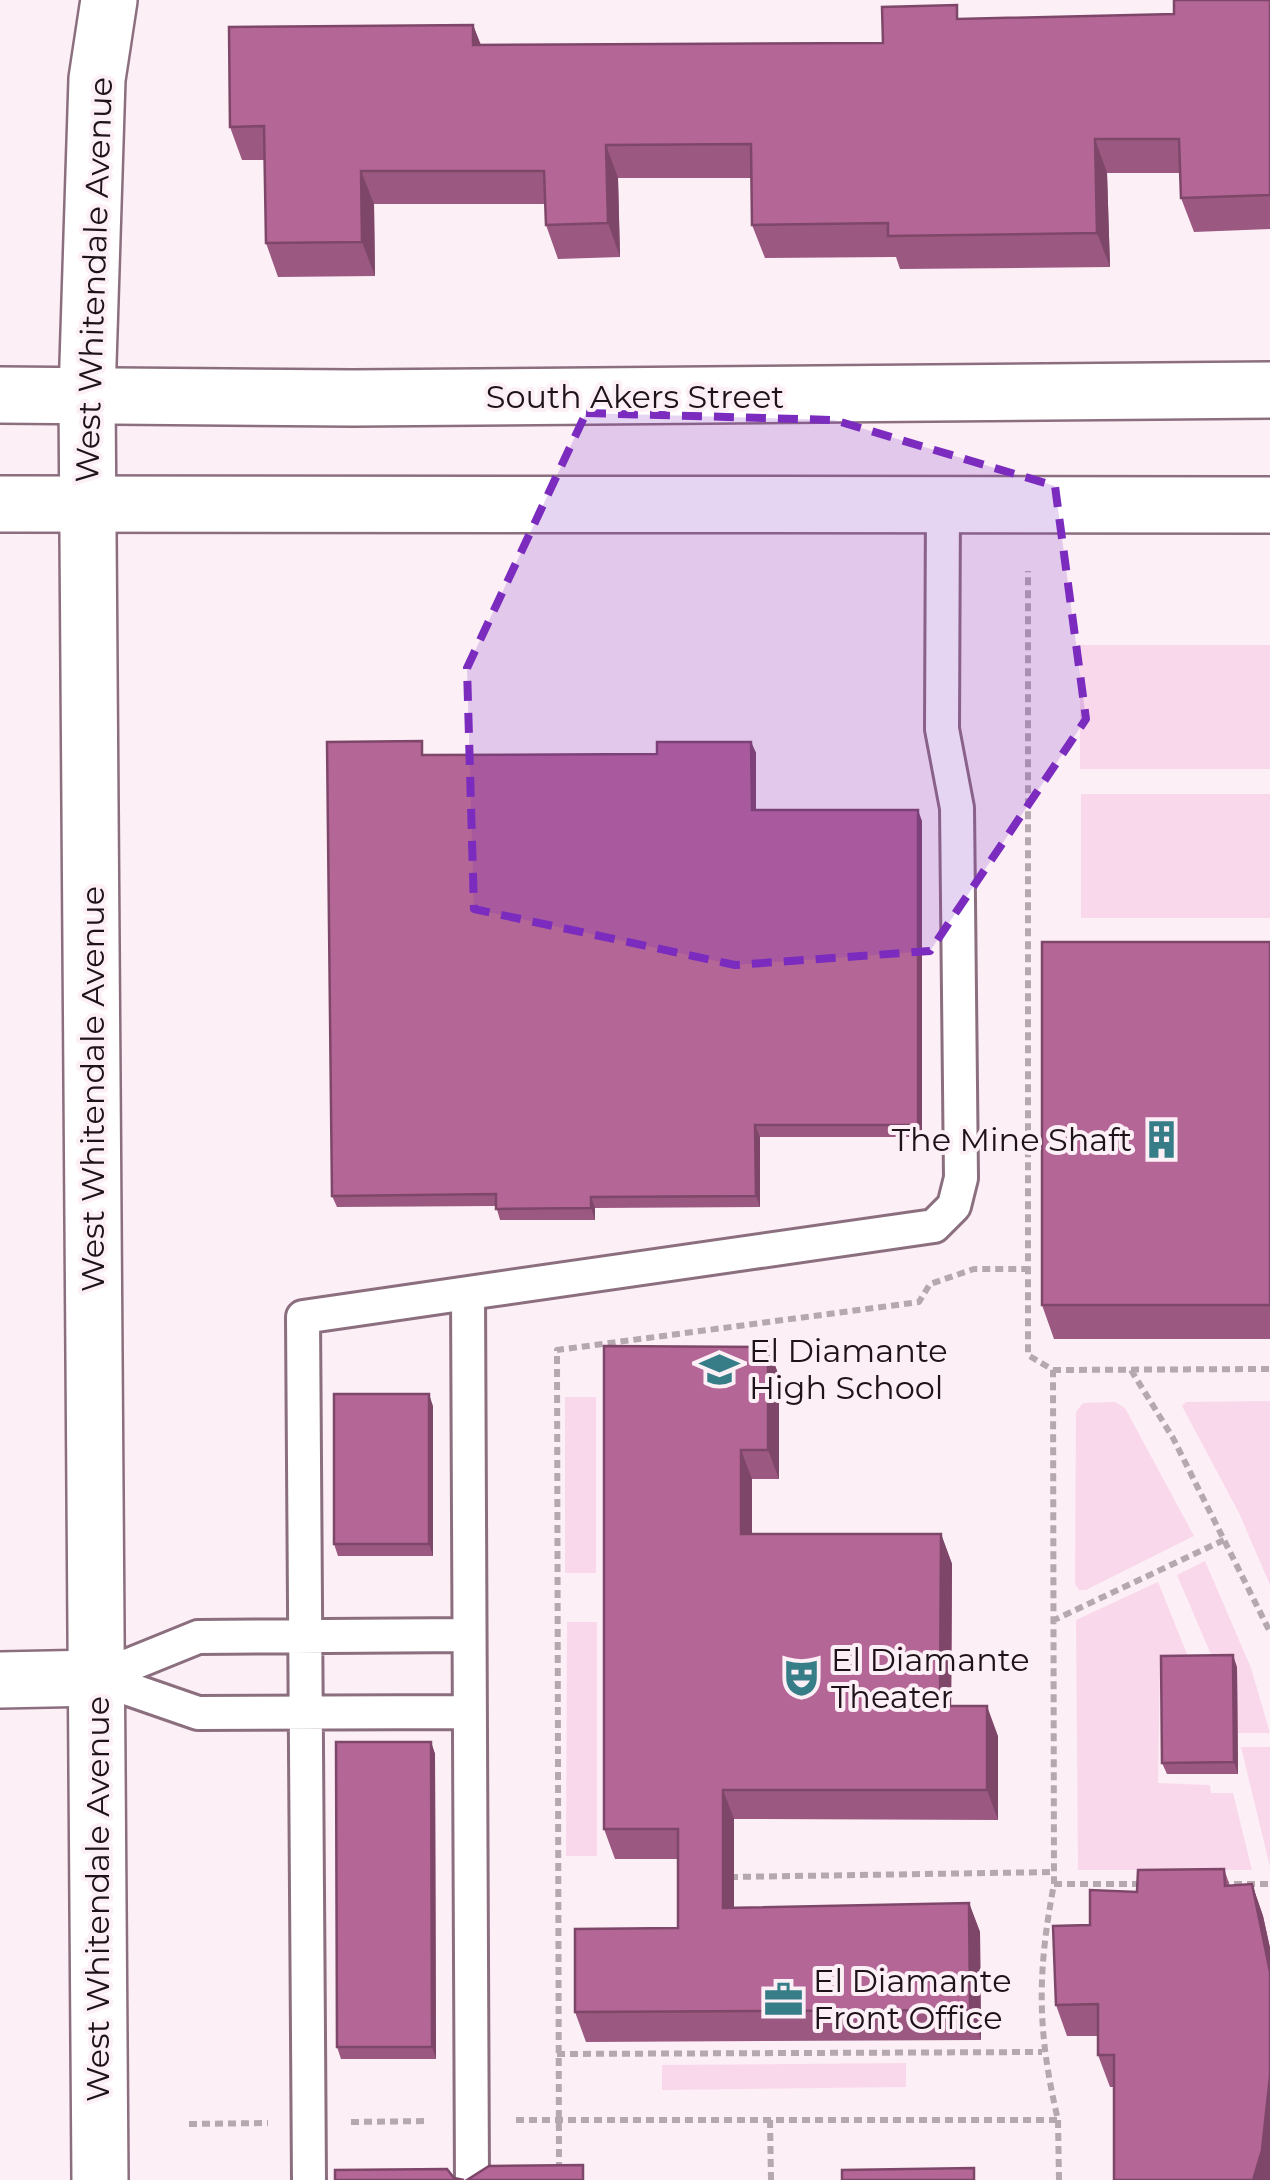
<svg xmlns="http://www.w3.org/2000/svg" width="1270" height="2180" font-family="Montserrat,sans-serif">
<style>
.green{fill:#fad8eb}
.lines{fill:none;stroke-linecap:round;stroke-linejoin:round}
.service-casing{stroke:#8c6f7f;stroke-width:38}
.minor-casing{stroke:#8c6f7f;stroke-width:60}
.tertiary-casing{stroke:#8c6f7f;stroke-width:60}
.secondary-casing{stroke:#8c6f7f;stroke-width:60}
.path{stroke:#b5a8af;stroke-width:6;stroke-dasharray:8 5;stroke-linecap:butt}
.service{stroke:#fff;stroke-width:32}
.minor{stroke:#fff;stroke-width:55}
.tertiary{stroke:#fff;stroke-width:55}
.secondary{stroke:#fff;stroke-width:55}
.wall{fill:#9b5881}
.shaded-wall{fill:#7e4769}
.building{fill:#b46696;stroke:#7e4769;stroke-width:2.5}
.marked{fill:#7b2cbf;fill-opacity:0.2;stroke:#7b2cbf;stroke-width:8;stroke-dasharray:20 12;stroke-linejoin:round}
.labels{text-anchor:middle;stroke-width:8;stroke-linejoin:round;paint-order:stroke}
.street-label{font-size:32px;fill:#1e131a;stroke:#fceff6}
.poi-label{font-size:32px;fill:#1e131a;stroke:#fceff6;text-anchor:start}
</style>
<rect width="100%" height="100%" fill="#fceff6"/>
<path class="green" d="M1080 645H1270V769H1080Z
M1081 794H1270V918H1081Z
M565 1397H596V1573H565Z
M1270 1401V1585L1239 1513 1182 1406 1186 1402Z
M1115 1402 1125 1408 1194 1536 1086 1590H1079L1075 1584 1076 1412 1083 1403Z
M1205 1561 1251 1668 1270 1733H1237L1218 1671 1177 1575Z
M1158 1582 1189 1659 1160 1664 1158 1783 1210 1785 1211 1793H1233L1252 1870H1078L1076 1620Z
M567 1622H597V1856H566Z
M1241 1747H1270V1867Z
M906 2063V2087L662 2090V2065Z"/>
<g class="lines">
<defs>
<path id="service" d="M97 1678 198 1637 469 1635
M97 1678 198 1713 469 1712
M309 2180 303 1317 468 1293
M472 2180 468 1293 934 1226 954 1206 961 1178 957 808 942 729 943 505"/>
<path id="minor" d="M0 1680 97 1678"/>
<path id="tertiary" d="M100 2180 87 395 97 79 109 0"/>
<path id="secondary" d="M0 395 353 398 1270 390
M0 504 1270 505"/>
</defs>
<use href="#service" class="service-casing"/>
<use href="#minor" class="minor-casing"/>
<use href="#tertiary" class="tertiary-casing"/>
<use href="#secondary" class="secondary-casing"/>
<path class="path" d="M1053 1370 1270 1369
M1131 1370 1173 1438 1270 1632
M1052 1621 1226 1539
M730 1877 1054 1872
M1054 1884H1144
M1221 1884H1270
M557 2054 1042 2052
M516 2120H1058C1037 2031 1037 1973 1054 1884L1053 1370 1028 1355V571
M770 2120 771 2180
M1058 2120 1059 2180
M351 2122 428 2121
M189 2124 268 2123
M559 2170 557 1350 919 1302 930 1284 974 1269H1029"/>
<use href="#service" class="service"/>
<use href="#minor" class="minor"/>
<use href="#tertiary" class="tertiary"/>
<use href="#secondary" class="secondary"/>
</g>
<path class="wall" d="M1270 0V229L1194 232 1181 198 1180 173H1107L1110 267 900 269 896 257 765 258 752 225V178H618L620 257 558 259 546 225 545 204H374L375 276 278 277 266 243 265 160H242L230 127 473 25 481 45 883 43 962 19 1174 14Z
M751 742 756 753V810L922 821V1137H760V1207L595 1208V1220H500L496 1206 337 1207 332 1196 426 753V755L657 754Z
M1270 942V1339H1054L1042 1305Z
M768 1347 779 1376V1479H752V1534H941L952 1564 951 1706 998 1736V1820L734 1819V1908L969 1903 980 1932 981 2040 586 2042 575 2012 678 1928V1859H615L604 1829Z
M433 1406V1556H338L334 1544Z
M1237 1667 1238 1774H1167L1162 1763Z
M431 1742 435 1754 436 2059H341L337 2047Z
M1224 1869 1230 1886 1252 1884 1263 1916 1270 1948V2180L1114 2087H1110L1098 2055V2036H1067L1056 2005 1090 1925 1137 1892Z"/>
<path class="shaded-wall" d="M473 25 486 59 473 45Z
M1095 139 1107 173 1110 267 1097 233Z
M606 145 618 178 620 257 608 223Z
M361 171 374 204 375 276 362 242Z
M751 742 756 753V821L752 810Z
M918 810 922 821V1137L918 1125Z
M755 1125 760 1137V1207L756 1196Z
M591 1197 595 1208V1220L591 1208Z
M768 1347 779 1376V1479L768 1450Z
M429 1394 433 1406V1556L429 1544Z
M741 1450 752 1479V1563L741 1534Z
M941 1534 952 1564 951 1736 940 1706Z
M1233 1655 1237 1667 1238 1774 1234 1762Z
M987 1706 998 1736V1820L987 1790Z
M431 1742 435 1754 436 2059 432 2047Z
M723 1790 734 1819V1937L723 1908Z
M1252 1884 1263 1916 1270 1948V1980Z
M969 1903 980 1932 981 2040 970 2010Z
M1270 2076V2180H1253Z"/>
<path class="building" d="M1174 0H1270V195L1181 198 1179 139H1095L1097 233 888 236V223L752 225 751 144 606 145 608 223 546 225 544 171H361L362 242 266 243 264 126 230 127 229 27 473 25V45L883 43 882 7 957 5V19L1174 14Z
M422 741V755L657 754V742H751L752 810H918V1125H755L756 1196 591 1197V1208L496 1209V1194L332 1196 327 742Z
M1042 942H1270V1305H1042Z
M604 1346 768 1347V1450H741V1534H941L940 1706H987V1790H723V1908L969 1903 970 2010 575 2012V1929L678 1928V1829H604Z
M334 1394H429V1544H334Z
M1233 1655 1234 1762 1162 1763 1161 1656Z
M336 1742H431L432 2047H337Z
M1224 1869 1225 1886 1252 1884 1270 1972V2076L1262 2150 1253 2180H1114V2055H1098V2004L1056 2005 1053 1926 1090 1925V1890L1137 1892 1138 1870Z
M583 2165V2180H467L489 2166Z
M974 2168V2180H842V2170Z
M447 2169 454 2178 464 2180H335V2170Z"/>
<path class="marked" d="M586 413 834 420 1055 486 1086 719 930 951 735 965 474 909 467 668Z"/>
<defs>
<symbol id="building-bare" viewBox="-9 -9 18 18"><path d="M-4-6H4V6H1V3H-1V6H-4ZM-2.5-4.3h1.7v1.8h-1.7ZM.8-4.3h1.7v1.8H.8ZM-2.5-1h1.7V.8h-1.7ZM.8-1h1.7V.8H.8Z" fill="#367d88" stroke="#fceff6" stroke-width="2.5" paint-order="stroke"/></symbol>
<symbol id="school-bare" viewBox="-9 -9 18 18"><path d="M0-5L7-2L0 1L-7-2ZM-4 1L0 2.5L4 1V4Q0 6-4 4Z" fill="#367d88" stroke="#fceff6" stroke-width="2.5" paint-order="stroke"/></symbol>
<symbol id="theatre-bare" viewBox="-9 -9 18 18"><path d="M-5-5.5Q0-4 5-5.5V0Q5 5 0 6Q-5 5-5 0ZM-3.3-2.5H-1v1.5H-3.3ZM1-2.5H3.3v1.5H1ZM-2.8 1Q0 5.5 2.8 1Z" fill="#367d88" stroke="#fceff6" stroke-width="2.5" paint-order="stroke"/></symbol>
<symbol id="office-bare" viewBox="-9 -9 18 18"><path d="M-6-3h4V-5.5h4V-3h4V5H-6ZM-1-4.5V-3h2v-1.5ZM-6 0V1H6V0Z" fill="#367d88" stroke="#fceff6" stroke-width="2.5" paint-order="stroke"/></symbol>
</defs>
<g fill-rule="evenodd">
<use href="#building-bare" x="1134" y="1112" width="55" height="55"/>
<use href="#school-bare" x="692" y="1342" width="55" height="55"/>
<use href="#theatre-bare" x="774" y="1650" width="55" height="55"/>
<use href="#office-bare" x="756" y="1972" width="55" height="55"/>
</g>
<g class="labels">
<g class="street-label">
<text transform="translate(94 280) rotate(-88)" y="11">West Whitendale Avenue</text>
<text x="635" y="408">South Akers Street</text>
<text transform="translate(93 1089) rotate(-90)" y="11">West Whitendale Avenue</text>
<text transform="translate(98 1899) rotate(-90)" y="11">West Whitendale Avenue</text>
</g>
<g class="poi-label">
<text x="1132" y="1151" text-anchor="end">The Mine Shaft</text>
<text x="749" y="1362">El Diamante<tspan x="749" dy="37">High School</tspan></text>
<text x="831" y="1671">El Diamante<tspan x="831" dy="37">Theater</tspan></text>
<text x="813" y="1992">El Diamante<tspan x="813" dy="37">Front Office</tspan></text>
</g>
</g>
</svg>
